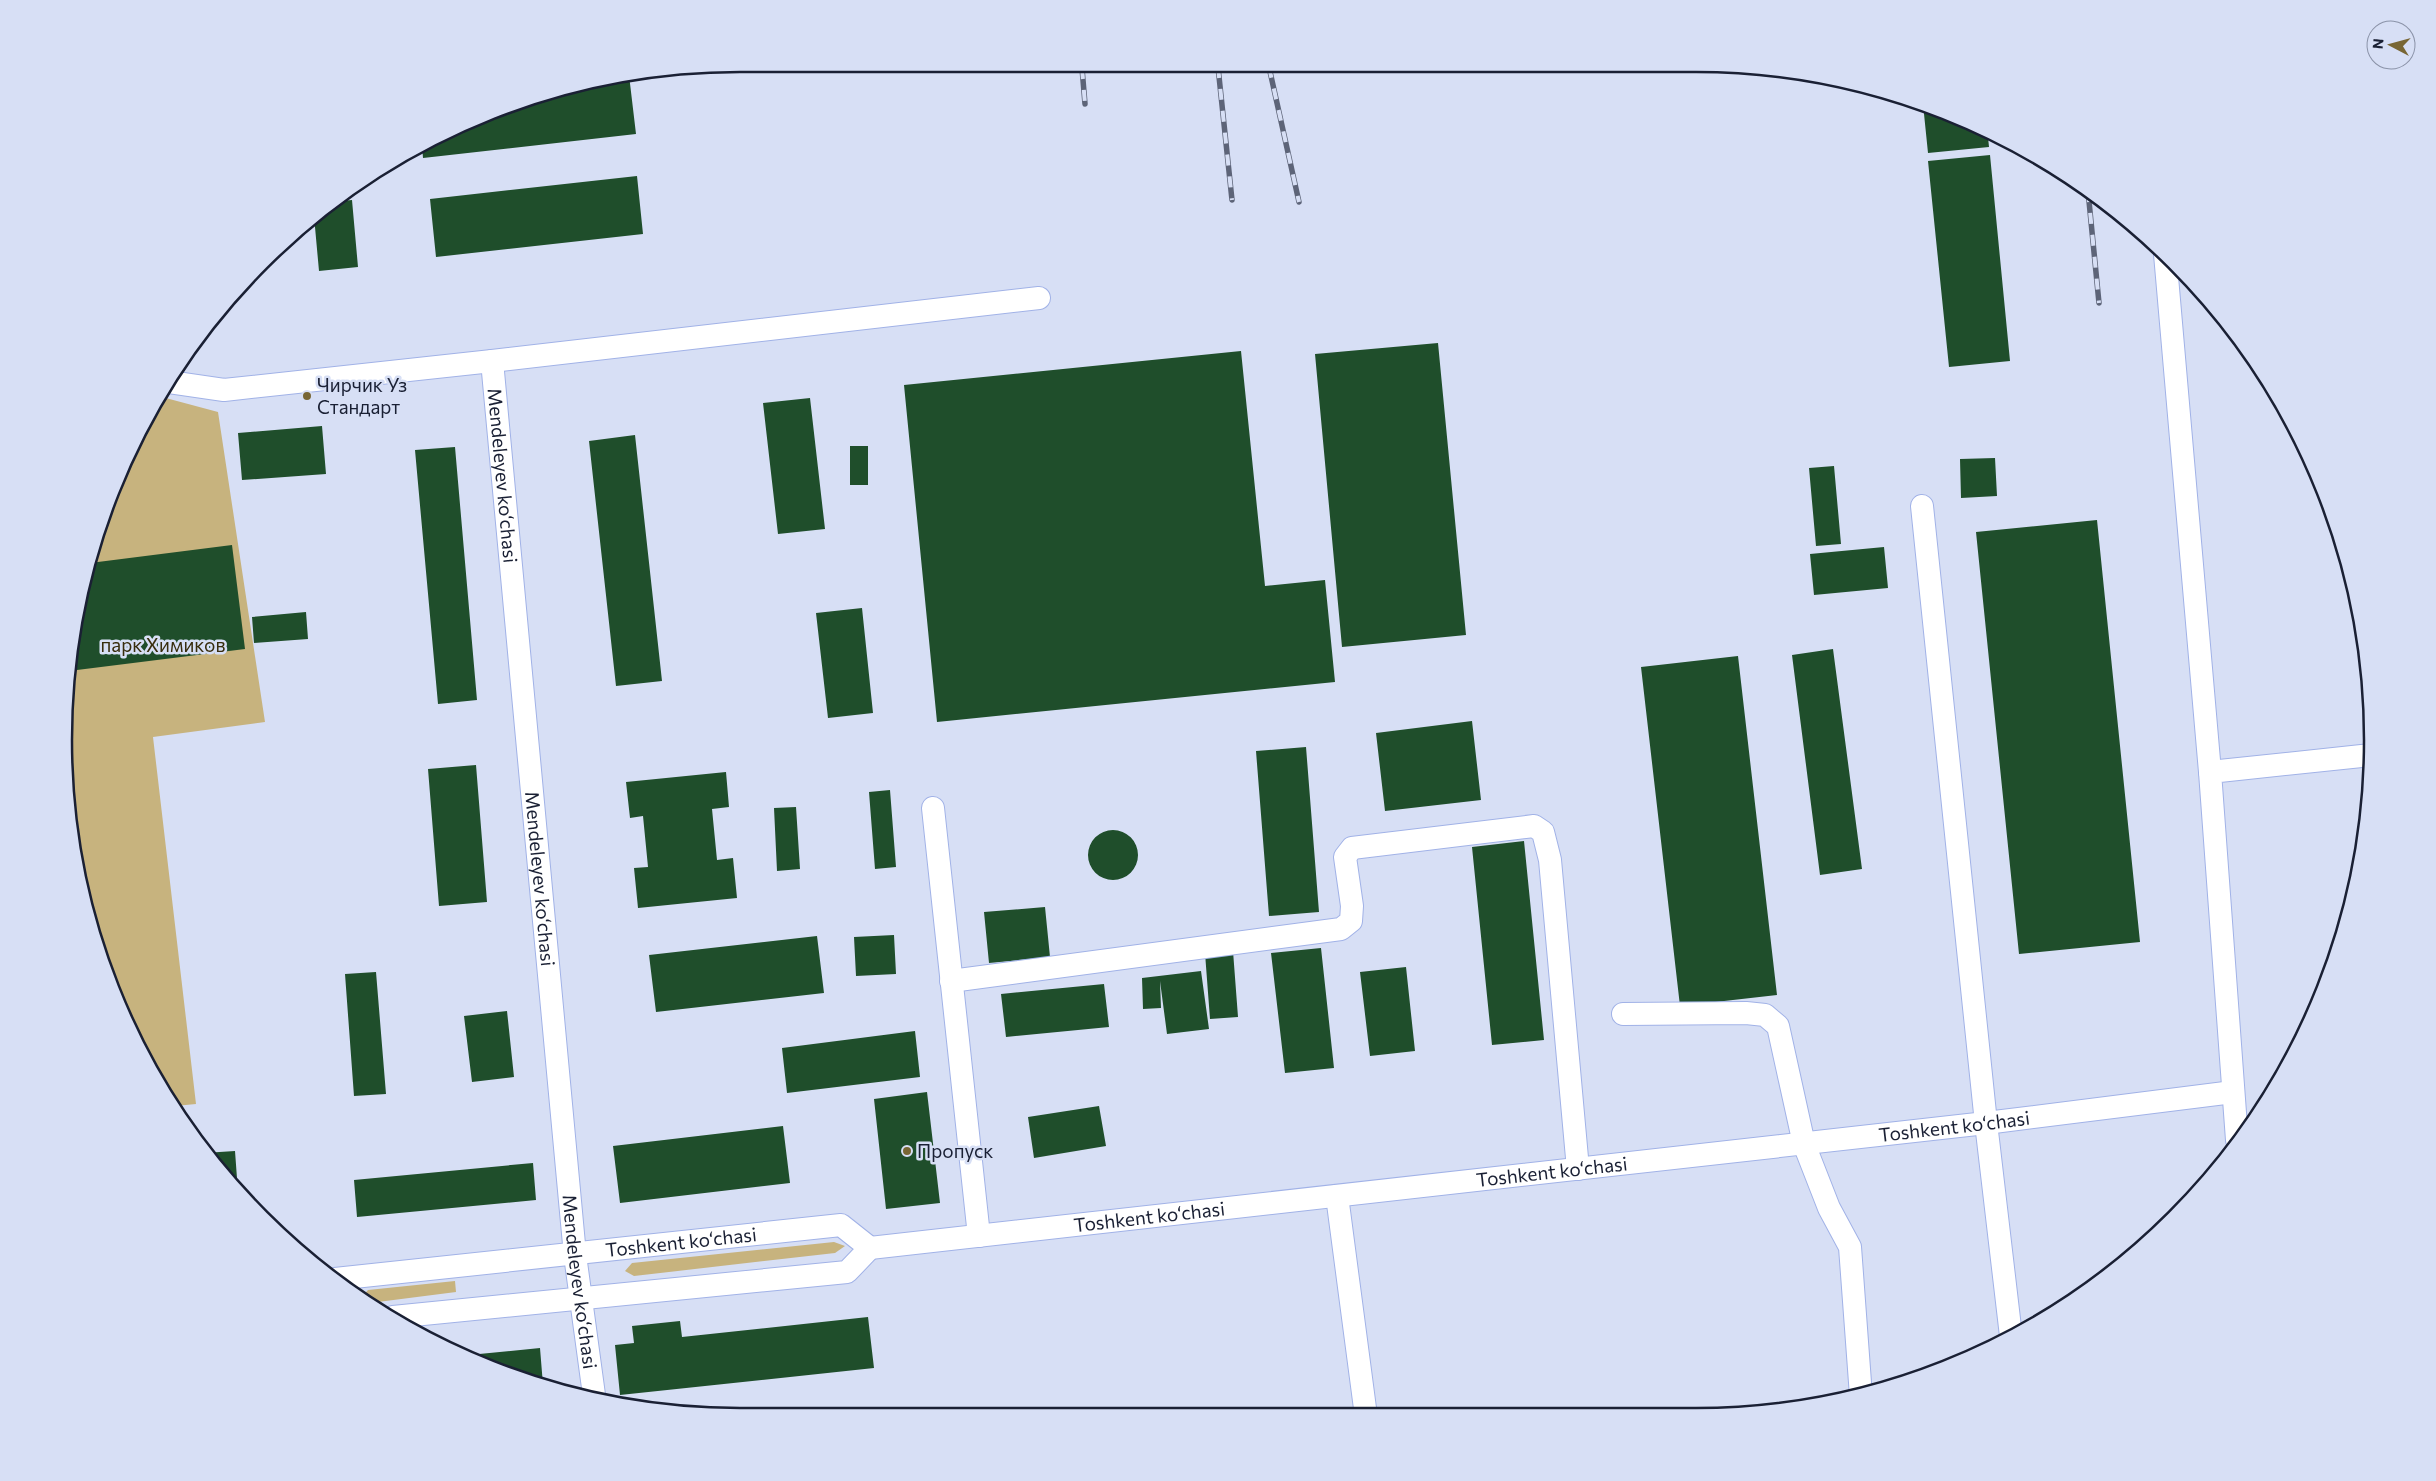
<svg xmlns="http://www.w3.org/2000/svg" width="2436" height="1481" font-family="Commissioner,sans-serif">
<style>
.green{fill:#c7b37e}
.building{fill:#1f4e2b}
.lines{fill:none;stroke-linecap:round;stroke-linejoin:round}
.minor-casing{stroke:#a1b2e7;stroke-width:24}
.minor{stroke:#fff;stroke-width:22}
.rail-casing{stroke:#5d6478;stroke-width:5.5}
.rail{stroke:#d7dff5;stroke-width:4;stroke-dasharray:11;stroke-linecap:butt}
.poi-dot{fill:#786634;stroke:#d7dff5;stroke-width:2}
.labels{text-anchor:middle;stroke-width:5;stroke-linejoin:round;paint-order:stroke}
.poi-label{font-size:19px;fill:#1a2034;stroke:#d7dff5;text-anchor:start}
.street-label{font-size:19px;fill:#1a2034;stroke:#d7dff5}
.park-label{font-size:19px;fill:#382d0d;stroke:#d7dff5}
.rim{fill:none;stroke:#1a2034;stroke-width:2.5}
</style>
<rect width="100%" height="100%" fill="#d7dff5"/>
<path class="green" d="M162 397 218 412 265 722 153 737 196 1104 175 1106 134 1040 100 958 70 829 64 740 70 652 100 523Z
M834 1242 845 1246 835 1253 634 1276 625 1271 632 1263Z
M455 1281 456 1292 370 1303 361 1298 368 1290Z"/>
<path class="building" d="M629 75 636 134 423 158 422 146 441 134 523 100Z
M1923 104 1988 137 1989 147 1928 153Z
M1990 155 2010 361 1949 367 1928 161Z
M637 176 643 234 436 257 430 199Z
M352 200 358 267 319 271 314 216 331 202Z
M1438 343 1466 635 1342 647 1315 354Z
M1241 351 1265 586 1325 580 1335 682 937 722 904 385Z
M810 398 825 529 778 534 763 403Z
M322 426 326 474 242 480 238 433Z
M635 435 662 681 616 686 589 441Z
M850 446H868V485H850Z
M455 447 477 700 438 704 415 450Z
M1995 458 1997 496 1961 498 1960 459Z
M1834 466 1841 544 1816 546 1809 468Z
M2097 520 2140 942 2019 954 1976 532Z
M232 545 245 649 77 670 73 637 90 563Z
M1884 547 1888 588 1814 595 1810 554Z
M862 608 873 713 828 718 816 613Z
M306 612 308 639 254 643 252 617Z
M1833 649 1862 869 1820 875 1792 655Z
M1738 656 1777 995 1680 1006 1641 667Z
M1472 721 1481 800 1385 811 1376 733Z
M1306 747 1319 912 1269 916 1256 751Z
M476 765 487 902 439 906 428 769Z
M726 772 729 807 712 809 717 860 733 858 737 898 638 908 634 868 648 867 643 816 630 818 626 782Z
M890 790 896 867 875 869 869 792Z
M796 807 800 869 777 871 774 808Z
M1088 855a25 25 0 1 1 50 0a25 25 0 1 1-50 0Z
M1524 841 1544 1040 1492 1045 1472 847Z
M1045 907 1050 957 989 963 984 912Z
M894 935 896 974 856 976 854 937Z
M817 936 824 993 656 1012 649 955Z
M1321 948 1334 1068 1285 1073 1271 953Z
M1233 951 1238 1017 1210 1019 1205 953Z
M1406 967 1415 1051 1370 1056 1360 972Z
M1201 971 1209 1029 1167 1034 1160 981 1161 1008 1143 1009 1142 978Z
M376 972 386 1094 354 1096 345 974Z
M1104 984 1109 1027 1006 1037 1001 994Z
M507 1011 514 1077 472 1082 464 1016Z
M915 1031 920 1077 787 1093 782 1048Z
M927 1092 940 1203 886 1209 874 1099Z
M1099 1106 1106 1146 1034 1158 1028 1117Z
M783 1126 790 1183 620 1203 613 1146Z
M235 1151 238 1192 204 1153Z
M533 1163 536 1200 357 1217 354 1180Z
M868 1317 874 1368 620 1395 615 1345 634 1343 632 1326 680 1321 682 1337Z
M540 1348 543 1385 523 1381 469 1355Z"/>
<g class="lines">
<defs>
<g id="minor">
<path d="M2165 254 2210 772"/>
<path id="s1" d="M492 361 575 1255 594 1395"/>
<path d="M169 382 224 390 492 361 1039 298"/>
<path d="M1922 506 1986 1123 2011 1336"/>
<path d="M933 808 979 1236"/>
<path d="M951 981 1341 929 1351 921 1352 906 1345 857 1352 848 1534 826 1543 832 1550 860 1578 1169"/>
<path d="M1623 1014 1746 1013 1765 1015 1778 1026 1804 1144 1829 1208 1850 1247 1861 1396"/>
<path d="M2237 1140 2210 772 2371 755"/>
<path d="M1337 1196 1366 1416"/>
<path id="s2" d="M870 1248 1986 1123 2233 1092"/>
<path id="s3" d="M335 1279 841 1225 870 1248 847 1272 393 1317"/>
</g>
</defs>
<use href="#minor" class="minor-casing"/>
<use href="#minor" class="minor"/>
<defs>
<path id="rail" d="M1218 67 1232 200
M1269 67 1299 202
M1082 68 1085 104
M2088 191 2099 303"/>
</defs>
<use href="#rail" class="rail-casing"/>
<use href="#rail" class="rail"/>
</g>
<g class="poi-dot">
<circle cx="307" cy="396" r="5"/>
<circle cx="907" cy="1151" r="5"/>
</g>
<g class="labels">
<g class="poi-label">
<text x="317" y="392">Чирчик Уз<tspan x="317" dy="22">Стандарт</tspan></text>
<text x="917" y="1158">Пропуск</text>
</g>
<g class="street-label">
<text dy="7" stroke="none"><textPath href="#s1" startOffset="115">Mendeleyev ko‘chasi</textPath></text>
<text dy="7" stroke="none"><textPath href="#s1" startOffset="520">Mendeleyev ko‘chasi</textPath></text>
<text dy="7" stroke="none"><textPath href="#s2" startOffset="1091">Toshkent ko‘chasi</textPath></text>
<text dy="7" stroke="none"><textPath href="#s2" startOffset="686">Toshkent ko‘chasi</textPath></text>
<text dy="7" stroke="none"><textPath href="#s2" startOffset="281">Toshkent ko‘chasi</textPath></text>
<text dy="7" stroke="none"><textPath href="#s3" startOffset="348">Toshkent ko‘chasi</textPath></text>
<text dy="7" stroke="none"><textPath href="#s1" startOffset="925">Mendeleyev ko‘chasi</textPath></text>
</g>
<g class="park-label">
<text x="163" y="652">парк Химиков</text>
</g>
</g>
<path d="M0 0H2436V1481H0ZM740 72H1696A668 668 0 0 1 2364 740V740A668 668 0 0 1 1696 1408H740A668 668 0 0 1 72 740V740A668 668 0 0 1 740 72Z" fill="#d7dff5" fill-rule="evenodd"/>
<path class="rim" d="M740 72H1696A668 668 0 0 1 2364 740V740A668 668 0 0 1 1696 1408H740A668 668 0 0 1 72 740V740A668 668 0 0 1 740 72Z"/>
<g transform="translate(2391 45) rotate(276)"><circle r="24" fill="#d7dff5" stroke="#8b93a8"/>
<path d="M0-4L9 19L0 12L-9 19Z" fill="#786634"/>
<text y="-8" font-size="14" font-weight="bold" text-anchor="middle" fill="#1a2034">N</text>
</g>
</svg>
